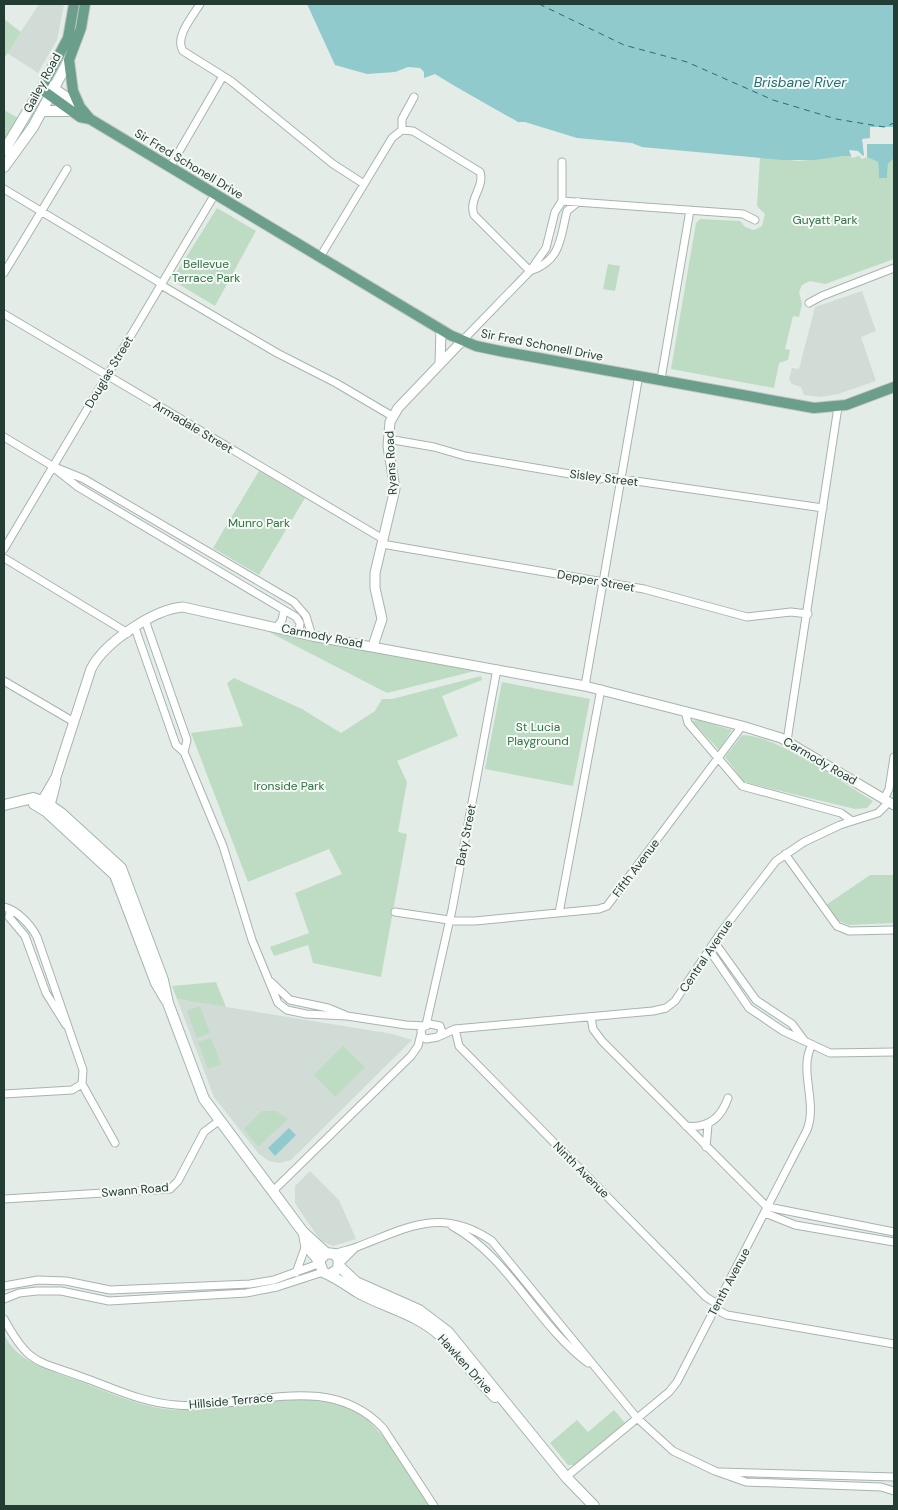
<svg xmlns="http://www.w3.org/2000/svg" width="898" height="1510" font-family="'DM Sans',sans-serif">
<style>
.built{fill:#d2dcd6}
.green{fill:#bedcc3}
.water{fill:#90cacd}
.pier{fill:#e4ece8}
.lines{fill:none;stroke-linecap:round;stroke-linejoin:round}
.ferry{stroke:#236f74;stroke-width:1;stroke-dasharray:6 5;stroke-linecap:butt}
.minor-casing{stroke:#a7b4ae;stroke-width:9}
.tertiary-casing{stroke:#a7b4ae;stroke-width:11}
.secondary-casing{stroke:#a3b7ae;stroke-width:12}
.primary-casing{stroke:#c2c9c6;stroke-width:12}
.minor{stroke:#fff;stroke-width:7}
.tertiary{stroke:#fff;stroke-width:9}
.secondary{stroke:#fff;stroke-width:10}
.primary{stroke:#6c9e8c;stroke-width:10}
.labels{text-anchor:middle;stroke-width:4;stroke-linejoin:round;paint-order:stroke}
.street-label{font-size:12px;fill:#243d34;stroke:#f4f9f6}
.park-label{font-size:12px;fill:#317143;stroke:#f4f9f6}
.water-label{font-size:14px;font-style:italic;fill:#236f74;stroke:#f4f9f6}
</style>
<rect width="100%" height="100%" fill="#e4ece8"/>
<path class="built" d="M39 4H64L57 40 38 73 7 53Z
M862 291 876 331 861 337 876 381 838 394 821 397 804 395 801 387 792 384 789 379 792 368 799 369 815 307Z
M177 999 393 1034 412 1040 291 1160 279 1163 269 1161 259 1154 214 1097Z
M310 1171 339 1200 356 1239 333 1246 321 1241 300 1211 295 1203V1186Z"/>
<path class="green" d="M4 19 21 32 4 59Z
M4 110 18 118 4 141Z
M844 156 867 157 878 162 879 177 887 178 888 164 894 158V259L825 284 810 281 802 285 799 292 802 304 799 317 793 316 785 349 790 350 788 360 779 363 774 388 671 369 696 223 700 219 740 221 745 227 754 230 762 226 765 214 757 206 760 157 799 161Z
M217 208 256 231 215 306 175 282 173 278Z
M608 264 620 266 615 291 603 289Z
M259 471 305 498 259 575 213 548Z
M267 631 479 670 387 693Z
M481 676 482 680 442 696 458 736 397 761 407 782 398 832 407 834 381 977 313 963 308 945 274 956 270 947 309 933 295 893 342 874 329 849 248 882 191 733 243 726 227 683 234 678 302 709 341 733 375 711 382 699H392Z
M502 682 590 699 573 786 485 769Z
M698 720 732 730 719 750 692 721Z
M742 735C777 735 841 782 873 801L867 808 855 809 744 782 725 757Z
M870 875H894V923L849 925 836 920 826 905Z
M216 982 226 1007 177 999 172 986Z
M200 1006 210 1033 197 1038 187 1011Z
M211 1038 221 1064 208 1069 198 1042Z
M343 1046 365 1067 335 1097 314 1075Z
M262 1111H276L288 1119 258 1147 244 1129Z
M4 1334C16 1360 43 1368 68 1377 102 1389 139 1408 176 1410 232 1412 304 1384 356 1412 385 1428 411 1478 430 1506H4Z
M614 1410 625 1423 574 1465H568L550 1443 577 1420 588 1432Z"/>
<path class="water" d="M307 4H894V158L888 164 887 178H879L878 162 867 157 844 156 815 160H782L642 147 632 143 577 138 525 122H518C490 106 462 91 435 74L424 78V72L420 68 408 67 395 72 367 74 335 65Z
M289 1128 296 1135 275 1156 268 1148Z"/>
<path class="pier" d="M870 127H894V144H867V157L862 159 859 156 852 158 849 150 858 151 863 156 864 155 862 139 870 138Z"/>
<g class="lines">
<path class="ferry" d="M539 4 624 45 687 62 773 100 836 119 884 127 894 123"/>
<defs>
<path id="minor" d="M200 4C193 16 174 37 183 51L231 81 333 164 364 184
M402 130 413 131 480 172C485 187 468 199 474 215L530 271
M402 130V119L414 97
M170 167 223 76
M4 189 162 284
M562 201 743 214 755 220
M320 257 392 138 402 130
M530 271C562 260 560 238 567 211L578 202
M4 273 67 169
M161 285 277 353 336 383 392 416
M809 303 822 296 894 268
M4 314 383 539
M463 340 530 271 546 248 555 212 562 201V162
M661 379 690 210
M4 437 49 464 78 487 296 617 300 623 299 634
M388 439 434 447 465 456 599 479 608 477 823 508
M57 468 84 479 294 602 306 616 312 636
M382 544 644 589 747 617 791 612 808 614
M4 549 215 194
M4 558 128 633
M145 620 187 740 184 752
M135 628 176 745 184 752 223 846 252 940 278 1003 287 1010 306 1014 347 1016 406 1025 426 1026
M276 628 282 620 284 610
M4 681 74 722
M585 686 639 375
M685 711 688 723 742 786 841 813 852 821
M787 741 838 407
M884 799 889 789 894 757
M785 854 837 926 849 931 894 930
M4 907C17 910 31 925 37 937L83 1070 82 1084 115 1143
M11 910 9 917 25 936 46 993 66 1025
M395 912 449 920
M559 913 601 689
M449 921H475L599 909 607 906 742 726
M715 943 756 1000 792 1024 804 1040
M710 951 749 1008 783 1031 830 1053 894 1052
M271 982 290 1000 328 1008 345 1015
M591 1017 593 1029 602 1041 768 1208
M430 1024 440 1026 442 1032 438 1037 426 1039 422 1036 421 1031 424 1026Z
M426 1025 452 910 497 669
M455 1029 459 1046 706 1297 717 1304
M440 1036 455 1029 653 1011 666 1008 675 1001 721 932 776 861 804 842 840 825 878 813 889 802
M4 1094 72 1090 82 1084
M686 1126C708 1129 721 1118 728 1098
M706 1147 708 1125
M273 1191 411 1056 418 1046 421 1034
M4 1199 170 1189 178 1181 204 1132 220 1120
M768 1207 894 1232
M765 1213 795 1225 894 1242
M452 1226C509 1257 536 1324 588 1363
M334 1254C342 1251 349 1250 357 1247 407 1228 441 1206 492 1241L637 1418 673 1451 715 1471 746 1482 881 1487 894 1491
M340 1263 355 1248
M296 1273 306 1245
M4 1286 38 1280 66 1281 110 1290 250 1284 274 1280 318 1264
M4 1299 19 1293 37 1291H61L109 1301 246 1293 277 1287 323 1272
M715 1309 727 1315 894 1344
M4 1319C29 1365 36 1360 82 1377 113 1388 143 1403 176 1405 246 1411 326 1368 383 1428L434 1506
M720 1472 894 1477
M566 1477 669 1392 677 1382 807 1130C818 1102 798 1069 812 1045"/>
<path id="tertiary" d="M440 364 441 329
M373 646 382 619 375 588V573L395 489 388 446 390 422 398 408 463 340
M42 801 56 777 91 669C104 643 154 609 183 607L312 636 585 686 742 726 781 738 894 805
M50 805 56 782"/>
<path id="secondary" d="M50 86 80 107
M42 111H71
M4 151 41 89
M4 167 33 127 69 60
M34 804 47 812 115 875 156 983 166 1000
M4 805 33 798 45 802 61 813 121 868 163 980 168 1003 204 1099 303 1232 326 1253
M304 1234 306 1245 319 1261
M339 1266 356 1282 419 1310 448 1332 566 1477 594 1506
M331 1274 338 1269 339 1259 334 1254 326 1253 319 1261 323 1272C337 1278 346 1285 359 1293 387 1308 417 1314 441 1336 460 1355 475 1378 495 1397"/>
<path id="primary" d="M74 4 68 38 41 89 80 117 90 119 450 335 476 346 500 351 814 408 846 405 894 387
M85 4 81 28 69 60 73 91 80 107 90 119"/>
</defs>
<use href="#minor" class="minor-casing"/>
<use href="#tertiary" class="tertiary-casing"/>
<use href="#secondary" class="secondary-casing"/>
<use href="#primary" class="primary-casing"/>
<use href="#minor" class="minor"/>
<use href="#tertiary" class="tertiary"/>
<use href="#secondary" class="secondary"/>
<use href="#primary" class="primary"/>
</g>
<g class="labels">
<g class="street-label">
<text transform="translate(42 83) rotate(-62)" y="4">Gailey Road</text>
<text transform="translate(189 164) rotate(31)" y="4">Sir Fred Schonell Drive</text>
<text transform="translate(542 345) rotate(11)" y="4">Sir Fred Schonell Drive</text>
<text transform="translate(109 372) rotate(-59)" y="4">Douglas Street</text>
<text transform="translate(193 427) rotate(31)" y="4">Armadale Street</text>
<text transform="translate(391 463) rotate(-93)" y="4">Ryans Road</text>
<text transform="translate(604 478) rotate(7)" y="4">Sisley Street</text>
<text transform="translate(596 581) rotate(10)" y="4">Depper Street</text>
<text transform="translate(322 636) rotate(11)" y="4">Carmody Road</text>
<text transform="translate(820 761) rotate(30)" y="4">Carmody Road</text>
<text transform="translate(466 835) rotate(-79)" y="4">Baty Street</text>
<text transform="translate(636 868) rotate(-53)" y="4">Fifth Avenue</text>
<text transform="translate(706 956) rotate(-56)" y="4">Central Avenue</text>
<text transform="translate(581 1170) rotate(45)" y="4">Ninth Avenue</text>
<text transform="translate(135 1190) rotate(-5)" y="4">Swann Road</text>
<text transform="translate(729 1282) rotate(-62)" y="4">Tenth Avenue</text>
<text transform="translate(465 1364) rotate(48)" y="4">Hawken Drive</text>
<text transform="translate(231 1401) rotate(-5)" y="4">Hillside Terrace</text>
</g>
<g class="park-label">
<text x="825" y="224">Guyatt Park</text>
<text x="206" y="268">Bellevue<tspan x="206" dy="14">Terrace Park</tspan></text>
<text x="259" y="527">Munro Park</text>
<text x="538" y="731">St Lucia<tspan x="538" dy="14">Playground</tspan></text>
<text x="289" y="790">Ironside Park</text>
</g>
<g class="water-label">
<text x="800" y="87">Brisbane River</text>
</g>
</g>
<rect width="898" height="1510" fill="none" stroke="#243d34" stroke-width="10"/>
</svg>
